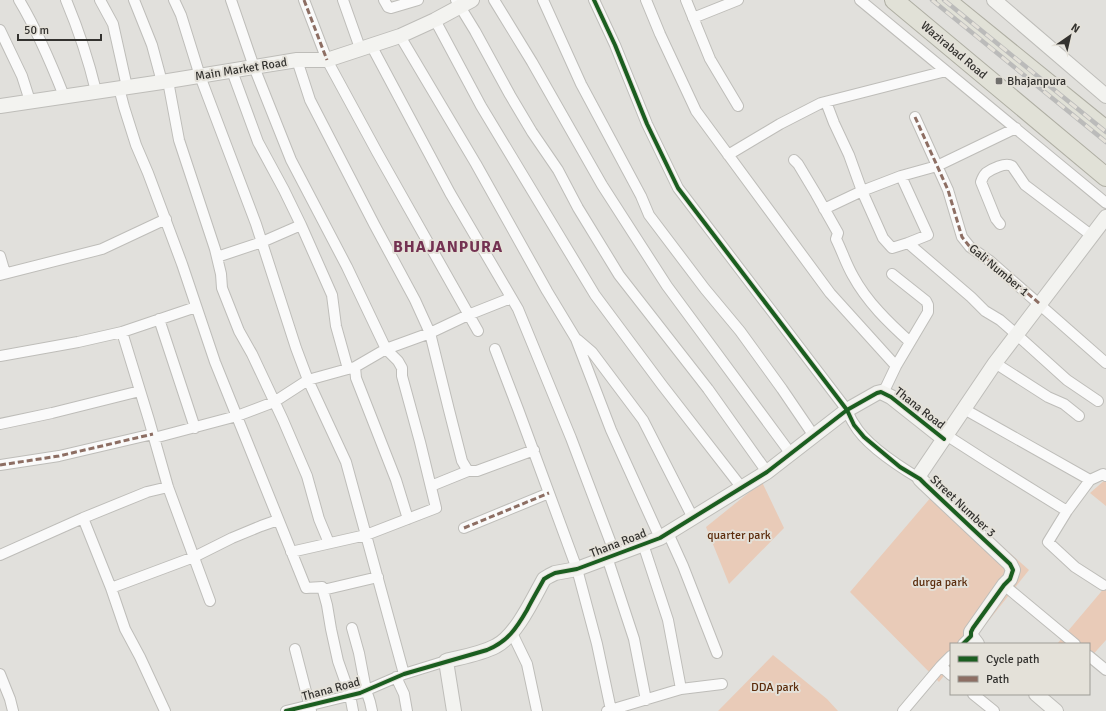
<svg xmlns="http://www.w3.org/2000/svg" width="1106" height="711" font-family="Signika,sans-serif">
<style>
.green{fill:#e9cbb8}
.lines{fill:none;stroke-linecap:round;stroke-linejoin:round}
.street-casing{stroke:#bebdb9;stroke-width:12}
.secondary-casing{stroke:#bebdb9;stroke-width:16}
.highway-casing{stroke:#afaea3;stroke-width:20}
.street{stroke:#fafafa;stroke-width:10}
.secondary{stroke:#f3f3f0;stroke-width:14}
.highway{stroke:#e1e1d7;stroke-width:18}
.rail-casing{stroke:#bbbbba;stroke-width:4.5}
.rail{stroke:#e4e1d9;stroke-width:3;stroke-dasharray:9;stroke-linecap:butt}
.quiet{stroke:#8d6e63;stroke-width:3;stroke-dasharray:6 3;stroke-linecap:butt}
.cycleway-casing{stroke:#e4e1d9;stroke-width:6}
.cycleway{stroke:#1b5e20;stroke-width:4}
.poi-dot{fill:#706f6c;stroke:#e4e1d9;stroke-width:1.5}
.labels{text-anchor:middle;stroke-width:4;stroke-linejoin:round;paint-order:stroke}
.street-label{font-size:12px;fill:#33322f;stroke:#e4e1d9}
.poi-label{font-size:12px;fill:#33322f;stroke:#e4e1d9;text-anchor:start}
.park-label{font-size:12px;fill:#5c2d0d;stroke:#e4e1d9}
.district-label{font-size:16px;font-weight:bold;letter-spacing:1px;fill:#743252;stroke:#e4e1d9}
</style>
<rect width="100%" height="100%" fill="#e1e0dc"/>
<path class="green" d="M1106 479V506L1090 493Z
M762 482 784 528 729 584 706 527Z
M938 489 1029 570 970 644H951V667L939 682 850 592Z
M1106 586V640L1089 659V644H1057Z
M773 655 827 699 838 711H718Z"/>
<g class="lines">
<defs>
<path id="street" d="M19 0C37 30 51 63 64 96
M66 0C79 31 88 58 96 91
M100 0 113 24 127 87
M134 0 152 45 162 82
M174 0 181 15 200 76 256 224 296 348 308 380 346 462 404 674
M231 0 254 67 291 160 347 267 386 349 398 361 402 368V376L420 442 436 508 366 535 291 552
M304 0 327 60 377 152 478 331
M343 0 360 48
M384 0 388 7 391 8 418 0
M456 0 475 31 510 95 532 132 558 170 578 208 619 275 708 389 767 472
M494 0 532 62 602 185 667 286 791 454
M543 0 581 84 641 196 649 215 705 289 740 331 782 389 814 436
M594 0 615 45 647 124 678 188 847 410C849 415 851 420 854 424 865 444 900 467 920 479
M646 0 660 34 696 111 830 293 896 366
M686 0 710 59 738 106
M860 0 1106 203
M693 18 738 0
M435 20 481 106 595 295 662 385 742 488
M0 30 22 76 30 101
M400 36 476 164 547 291 576 339 611 430 660 538
M371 45 450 193 518 309 571 438 615 554
M297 60 310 100 374 224 415 300 430 333 449 410 462 461 468 471H477L534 450
M232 71 258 142 284 190 301 225 332 295 336 326 348 369
M168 81 179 140 215 249 221 274 222 288 239 331 252 354 283 420 307 476 319 519 329 543
M119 88 124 107 136 145 148 173 182 264 215 362 306 588 322 587 327 605 331 629 338 661 350 695 353 711
M826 102 834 123 849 155 862 191 883 238 892 248 908 243 971 297 985 311 1000 320 1016 334 1067 380 1098 401
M915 117 948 190 962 237 970 247 990 261 1106 363
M728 155 780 124 821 103 946 71
M794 160 798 164 816 194 838 233 836 239C842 251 846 264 853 276 867 302 889 323 910 342
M901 176 928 235 908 243
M824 209 862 191 901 176 937 166 1016 128
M1000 224 996 219 981 182C982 179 983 176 986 173 992 169 1005 162 1012 166L1025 185 1091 235
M0 256 5 273
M217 257 262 242 301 225
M0 275 102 249 166 219
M159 319 195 428
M122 332 149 420 168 487 210 601
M578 340 592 352 643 420 693 518
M495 349 518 409 577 569 597 644 611 710
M0 356 78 342 122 332 196 307
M995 363 1048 397 1064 404 1079 416
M355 367 356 378 396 480 408 519
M881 392 886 387 896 366 928 312V305L926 301 892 274
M964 409 1090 480
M0 424 52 413 140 391
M946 435 988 462 1067 511
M154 438 237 416 274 402 308 380 355 367 386 349 430 333 468 315 511 298
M0 465 59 456 153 434
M431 486 468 471
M83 518 111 588 125 629 140 657 165 711
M464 528 549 493
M668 533 683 566 717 653
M643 544 668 620 681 689
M0 555 83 518 147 492 168 487
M607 557 634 639 646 700
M1004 585 1075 644
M1103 585 1075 567 1048 542 1067 511 1090 480 1103 474 1106 476
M111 588 194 557 232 538 261 526 278 520
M323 590 378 577
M352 628 359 653 366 690 370 702 372 711
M512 633 527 664 537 711
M963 644 971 636
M295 649 311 711
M1089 656 1106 670
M941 666 951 675
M0 674 10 699 13 711
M396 677 404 694 407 711
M973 694 994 711
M286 711 360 693 404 674 446 661
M607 711 681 689 722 684
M903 711 941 666 951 656"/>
<path id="secondary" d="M994 0 1106 96
M0 106 162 82 297 60H327L400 36 435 20 472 0
M977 644 971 636V632L1004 585 1010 579 1013 570 1010 564 925 484 920 479V474L995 363 1106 217
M1036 694 1056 711
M454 711 446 661C462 657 481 654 496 646 516 636 533 599 544 579L549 576 555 573 577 569 660 538 767 472 847 410 877 393 881 392 891 397 944 439"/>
<path id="highway" d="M894 0 1106 177
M946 0 1106 130"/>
</defs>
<use href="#street" class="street-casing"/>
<use href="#secondary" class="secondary-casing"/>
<use href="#highway" class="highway-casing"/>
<use href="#street" class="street"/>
<use href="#secondary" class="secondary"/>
<use href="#highway" class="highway"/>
<defs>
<path id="rail" d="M932 0 1106 142
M944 0 1106 132"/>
</defs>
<use href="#rail" class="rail-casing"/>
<use href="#rail" class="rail"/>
<path class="quiet" d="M304 0 327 60
M915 117 948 190 962 237 970 247 990 261 1040 304
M0 465 59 456 153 434
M464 528 549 493"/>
<defs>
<path id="cycleway" d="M594 0 615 45 647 124 678 188 847 410 854 425 864 437 900 467 920 479 925 484 1010 564 1013 570 1010 579 1004 585 973 628 971 632V636L963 644
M286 711 360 693 404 674 487 650C508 641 516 629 527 610 532 600 538 590 544 579L549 576 555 573 577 569 660 538 767 472 847 410 877 393 881 392 891 397 944 439"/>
</defs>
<use href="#cycleway" class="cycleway-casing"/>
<use href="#cycleway" class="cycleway"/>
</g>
<rect class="poi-dot" x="995" y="77" width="8" height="8" rx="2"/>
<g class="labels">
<g class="street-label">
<text transform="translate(954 50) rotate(40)" y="4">Wazirabad Road</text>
<text transform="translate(241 69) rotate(-9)" y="4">Main Market Road</text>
<text transform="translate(999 270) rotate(40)" y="4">Gali Number 1</text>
<text transform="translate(920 408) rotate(38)" y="4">Thana Road</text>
<text transform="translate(963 506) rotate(43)" y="4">Street Number 3</text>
<text transform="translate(618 543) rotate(-21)" y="4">Thana Road</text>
<text transform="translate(331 689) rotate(-15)" y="4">Thana Road</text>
</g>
<g class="poi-label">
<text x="1007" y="85">Bhajanpura</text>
</g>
<g class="park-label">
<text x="739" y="539">quarter park</text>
<text x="940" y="586">durga park</text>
<text x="775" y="691">DDA park</text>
</g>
<g class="district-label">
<text x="448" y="252">BHAJANPURA</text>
</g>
</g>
<rect x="950" y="643" width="140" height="52" fill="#e4e1d9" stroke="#9d9b95"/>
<rect x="958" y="656" width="20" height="6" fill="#1b5e20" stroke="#9d9b95"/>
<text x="986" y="663" font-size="12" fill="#33322f">Cycle path</text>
<rect x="958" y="676" width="20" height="6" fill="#8d6e63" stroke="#9d9b95"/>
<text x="986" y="683" font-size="12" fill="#33322f">Path</text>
<g transform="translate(1070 36) rotate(34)" stroke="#e4e1d9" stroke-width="3" paint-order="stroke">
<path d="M0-3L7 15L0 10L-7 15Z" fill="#33322f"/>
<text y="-6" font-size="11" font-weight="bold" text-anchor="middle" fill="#33322f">N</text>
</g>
<path d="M18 34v6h83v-6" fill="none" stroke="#33322f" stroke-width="2"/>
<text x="24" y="34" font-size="12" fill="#33322f" stroke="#e4e1d9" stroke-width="3" paint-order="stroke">50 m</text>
</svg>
